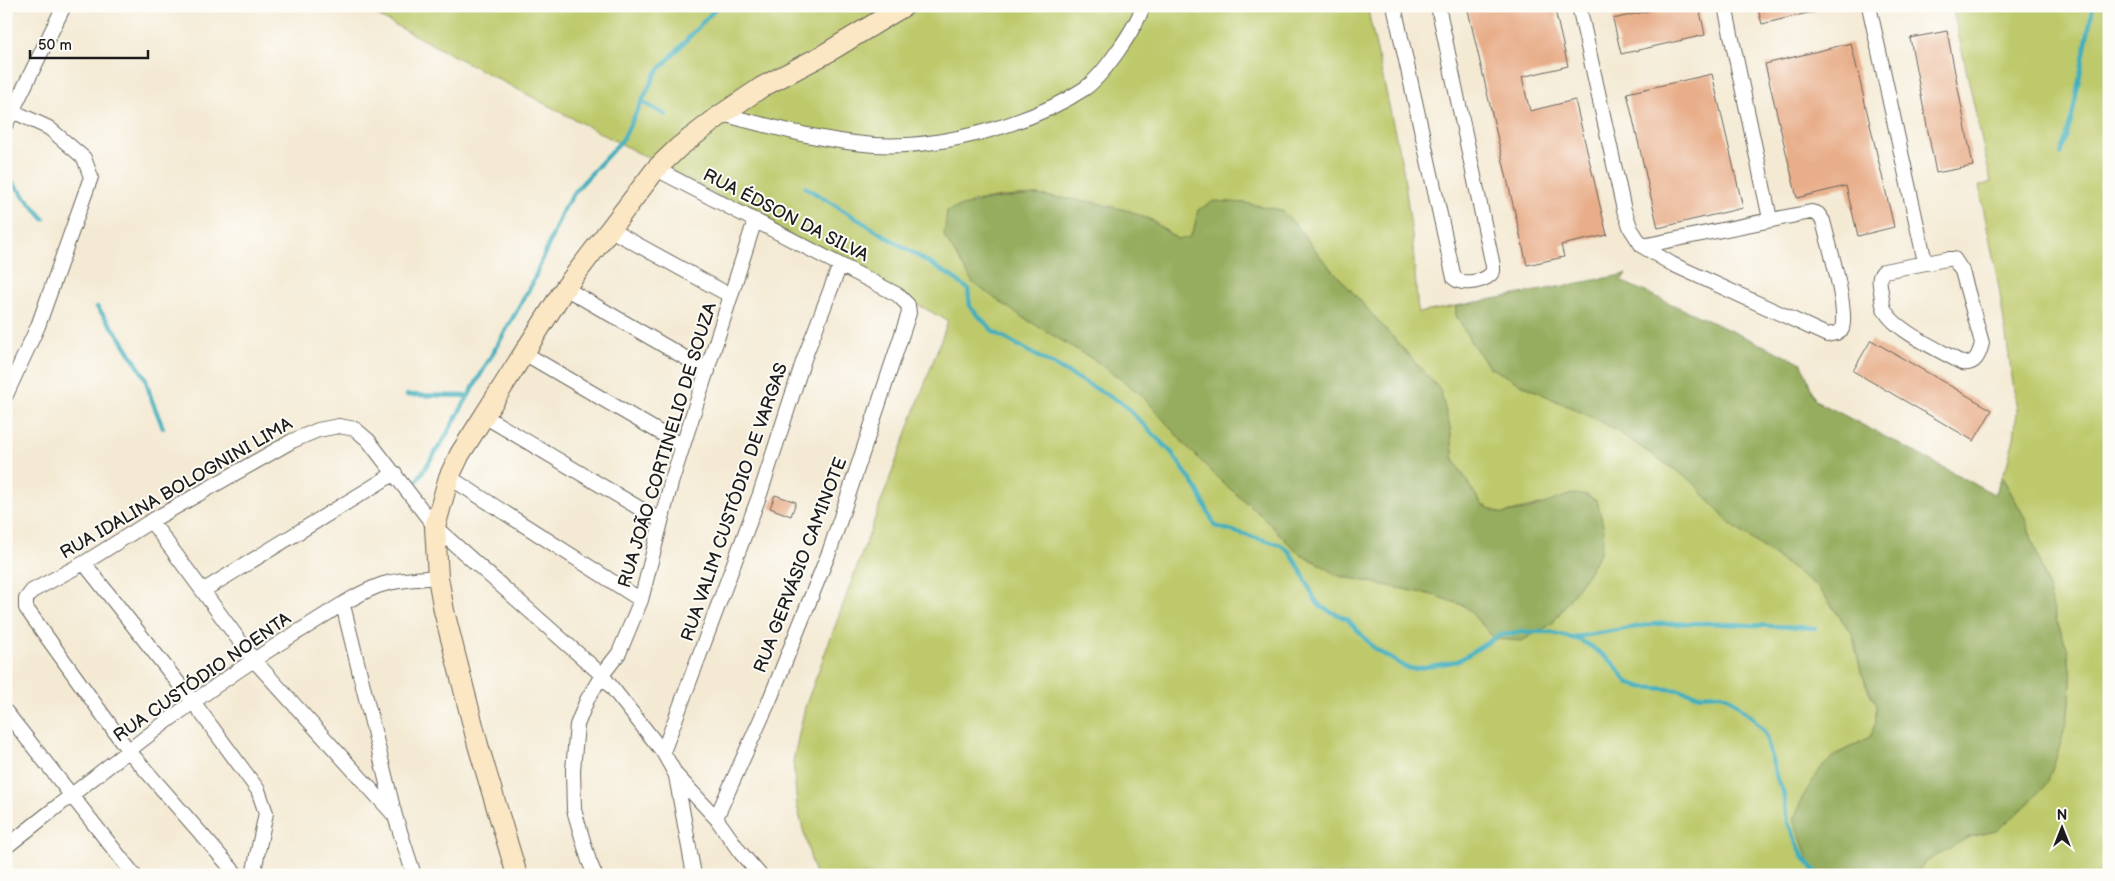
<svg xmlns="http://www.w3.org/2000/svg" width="2115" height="881" font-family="'Balsamiq Sans',sans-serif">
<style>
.green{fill:#bdc96b;stroke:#6c7244;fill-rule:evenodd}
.forest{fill:#96ad5f;stroke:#59643e}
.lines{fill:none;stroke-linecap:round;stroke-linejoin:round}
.stream{stroke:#40afbc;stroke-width:4.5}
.building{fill:#e8ad89}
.street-casing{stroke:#68645c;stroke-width:16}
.secondary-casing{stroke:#68645c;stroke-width:22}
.street{stroke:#fff;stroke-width:14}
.secondary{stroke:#fbe7c3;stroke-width:20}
.labels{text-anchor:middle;stroke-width:4;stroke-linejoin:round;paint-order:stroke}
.street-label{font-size:18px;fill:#1c1c1c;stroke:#fdfcf7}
</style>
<rect width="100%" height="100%" fill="#fdfcf7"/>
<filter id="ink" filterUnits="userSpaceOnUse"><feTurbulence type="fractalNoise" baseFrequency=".02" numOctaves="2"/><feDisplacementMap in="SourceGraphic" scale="10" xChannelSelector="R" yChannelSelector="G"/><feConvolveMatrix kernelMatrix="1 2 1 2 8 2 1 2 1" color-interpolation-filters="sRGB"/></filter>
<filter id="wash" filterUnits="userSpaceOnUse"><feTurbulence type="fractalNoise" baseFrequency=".0096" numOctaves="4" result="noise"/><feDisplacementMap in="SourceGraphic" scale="20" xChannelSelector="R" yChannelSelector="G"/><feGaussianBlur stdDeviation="1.12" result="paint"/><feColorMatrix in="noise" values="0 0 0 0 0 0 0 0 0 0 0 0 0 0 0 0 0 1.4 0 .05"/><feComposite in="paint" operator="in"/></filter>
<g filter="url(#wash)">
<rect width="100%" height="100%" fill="#f4ead4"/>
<path class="green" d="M359 6H1367L1403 169 1412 235 1418 313 1456 306V316L1471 342 1489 367 1525 386 1606 424 1692 481 1729 523 1818 587 1853 635 1856 652 1867 688 1876 704V722L1870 737 1837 754 1809 861 1814 875H815L797 806 793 761 805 707 948 321 644 156ZM1037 195 1092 202 1152 220 1177 239 1189 238 1194 229 1198 210 1296 225 1320 256 1440 390 1450 428 1454 460 1482 505 1502 514 1544 504 1601 551 1587 574 1552 624 1495 639 1465 606 1433 595 1335 575 1328 569 1296 551 1261 515 1221 481 1186 446 1143 395 1096 361 1019 315 971 202 1001 197Z
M1952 6H2109V875H1915L1924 863 1949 848 1969 837 1996 831 2060 746 2070 706 2071 680 2068 650 2056 619 2047 584 2025 518 2002 477 2007 465 2014 438 2017 411 1999 288 1979 186 1991 182Z"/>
<path class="forest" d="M1037 195 1092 202 1130 211 1152 221 1177 239 1189 238 1194 229 1198 210 1214 201 1246 203 1281 210 1296 225 1320 256 1440 390 1450 428 1454 460 1482 505 1502 514 1529 509 1572 494 1587 495 1597 501 1604 529 1601 551 1587 574 1552 624 1522 641 1495 639 1465 606 1433 595 1335 575 1328 569 1296 551 1261 515 1221 481 1186 446 1142 395 1096 361 1019 315 973 283 944 236 947 211C977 200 1005 197 1037 195Z
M1627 274 1621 281 1802 363 1815 400 1994 494 2002 477 2025 518 2047 584 2056 619 2068 650 2071 680 2070 706 2060 746 2048 782 2026 806 1996 831 1969 837 1924 863 1915 875H1814L1794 820 1802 798 1821 768 1837 754 1870 737 1876 722V704L1861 672 1853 635 1818 587 1729 523 1692 481 1606 424 1525 386 1489 367 1471 342 1456 315V306Z"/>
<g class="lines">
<path class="stream" d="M642 102 666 115
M2061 154 2072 117 2093 6
M6 175 44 219
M805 187 954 278 968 289 970 307 994 332 1122 403 1172 453 1197 489 1215 526 1281 545 1288 550 1301 570 1315 600 1321 607 1347 619 1375 649 1407 668 1414 669 1458 661 1498 636 1517 632H1549L1580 640 1592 647 1612 662 1629 683 1642 687 1679 690 1698 695 1722 694 1727 696 1753 718 1765 733 1777 779 1783 791 1787 821 1804 858 1819 875
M97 307 120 337 145 377 151 398 163 428
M407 395 467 396
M416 482 444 439 532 284 563 210 577 189 623 139 656 73 718 6
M1575 637 1654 624 1704 623 1815 628"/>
</g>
<g id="blocks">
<path class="building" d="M1467 6H1554L1568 66 1522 77 1527 99 1530 111 1575 100 1607 235 1561 245 1564 257 1527 265Z
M1671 6H1699L1705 35 1621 54 1613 19Z
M1761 6H1816V11L1762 24 1758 9 1762 8Z
M1947 31 1973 166 1936 173 1910 38Z
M1851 43 1894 227 1858 236 1846 186 1797 198 1765 64Z
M1712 74 1743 208 1658 228 1627 93Z
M1871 340 1992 410 1974 441 1853 371Z
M775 495 796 502 791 516 770 508Z"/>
</g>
</g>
<g filter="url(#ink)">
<use href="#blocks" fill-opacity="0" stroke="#68645c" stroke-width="1"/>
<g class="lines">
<defs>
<path id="street" d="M1394 6 1454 278C1463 286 1487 282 1493 271V266L1438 6
M1579 6 1624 210 1631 229 1642 246 1672 264 1827 335 1836 333 1842 329C1848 307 1829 245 1823 221L1818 214 1811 212 1642 246
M1725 6 1770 219
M1869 6 1925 262
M6 108 49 128 84 158 91 177 38 326 6 395
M722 114C772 127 822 141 874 145 940 149 1029 125 1084 89 1103 76 1136 28 1143 6
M6 124 64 6
M656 169 898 295 908 305 909 313 830 550 770 699 716 818
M609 229 731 296
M1947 259H1954L1962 271 1982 343C1979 356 1975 365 1962 363 1942 351 1891 329 1884 308 1882 303 1882 297 1881 292 1880 284 1877 277 1884 271Z
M565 288 708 371
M524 353 683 446
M484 416 661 521
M449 477 641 600
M151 521 253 659 395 816
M84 563 194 703 258 790 266 813 253 875
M204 590 395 473
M343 605 395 816 414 875
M6 712 134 875
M663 752 760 494 804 359 840 265
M676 776 694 875
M6 847C100 773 193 696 296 633 322 618 351 596 378 586 397 579 419 579 438 577
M237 875 128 750 26 608V599L32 591 84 563 151 521 292 441 318 430 339 426 355 429 368 440 435 527 602 675 663 752 676 775 716 818 740 852 760 875
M595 875 589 861 574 810 573 770 577 725 587 700 602 675 619 653 641 600 671 483 755 220"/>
<path id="secondary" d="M517 875 478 745 444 611 438 577 435 527 449 477 460 454 565 288 656 169 679 147 722 114 762 87 823 55 904 6"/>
</defs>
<use href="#street" class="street-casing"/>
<use href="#secondary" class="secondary-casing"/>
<use href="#street" class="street"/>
<use href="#secondary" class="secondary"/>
</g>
</g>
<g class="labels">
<g class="street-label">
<text transform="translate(786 215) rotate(27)" y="6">RUA ÉDSON DA SILVA</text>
<text transform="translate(667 445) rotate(-73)" y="6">RUA JOÃO CORTINELIO DE SOUZA</text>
<text transform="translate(176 488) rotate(-30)" y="6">RUA IDALINA BOLOGNINI LIMA</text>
<text transform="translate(734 502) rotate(-71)" y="6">RUA VALIM CUSTÓDIO DE VARGAS</text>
<text transform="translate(800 565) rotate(-69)" y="6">RUA GERVÁSIO CAMINOTE</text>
<text transform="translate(202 677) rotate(-35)" y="6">RUA CUSTÓDIO NOENTA</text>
</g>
</g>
<rect width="2115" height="881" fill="none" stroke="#fdfcf7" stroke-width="25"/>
<g transform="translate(2062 828)" stroke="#fdfcf7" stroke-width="4" paint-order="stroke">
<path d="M0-4L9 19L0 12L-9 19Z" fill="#1c1c1c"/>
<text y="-8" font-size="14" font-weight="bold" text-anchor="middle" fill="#1c1c1c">N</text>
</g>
<path d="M30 50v8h118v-8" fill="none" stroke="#1c1c1c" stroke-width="2.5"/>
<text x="38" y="50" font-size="15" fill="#1c1c1c" stroke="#fdfcf7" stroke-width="4" paint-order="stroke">50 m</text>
</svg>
